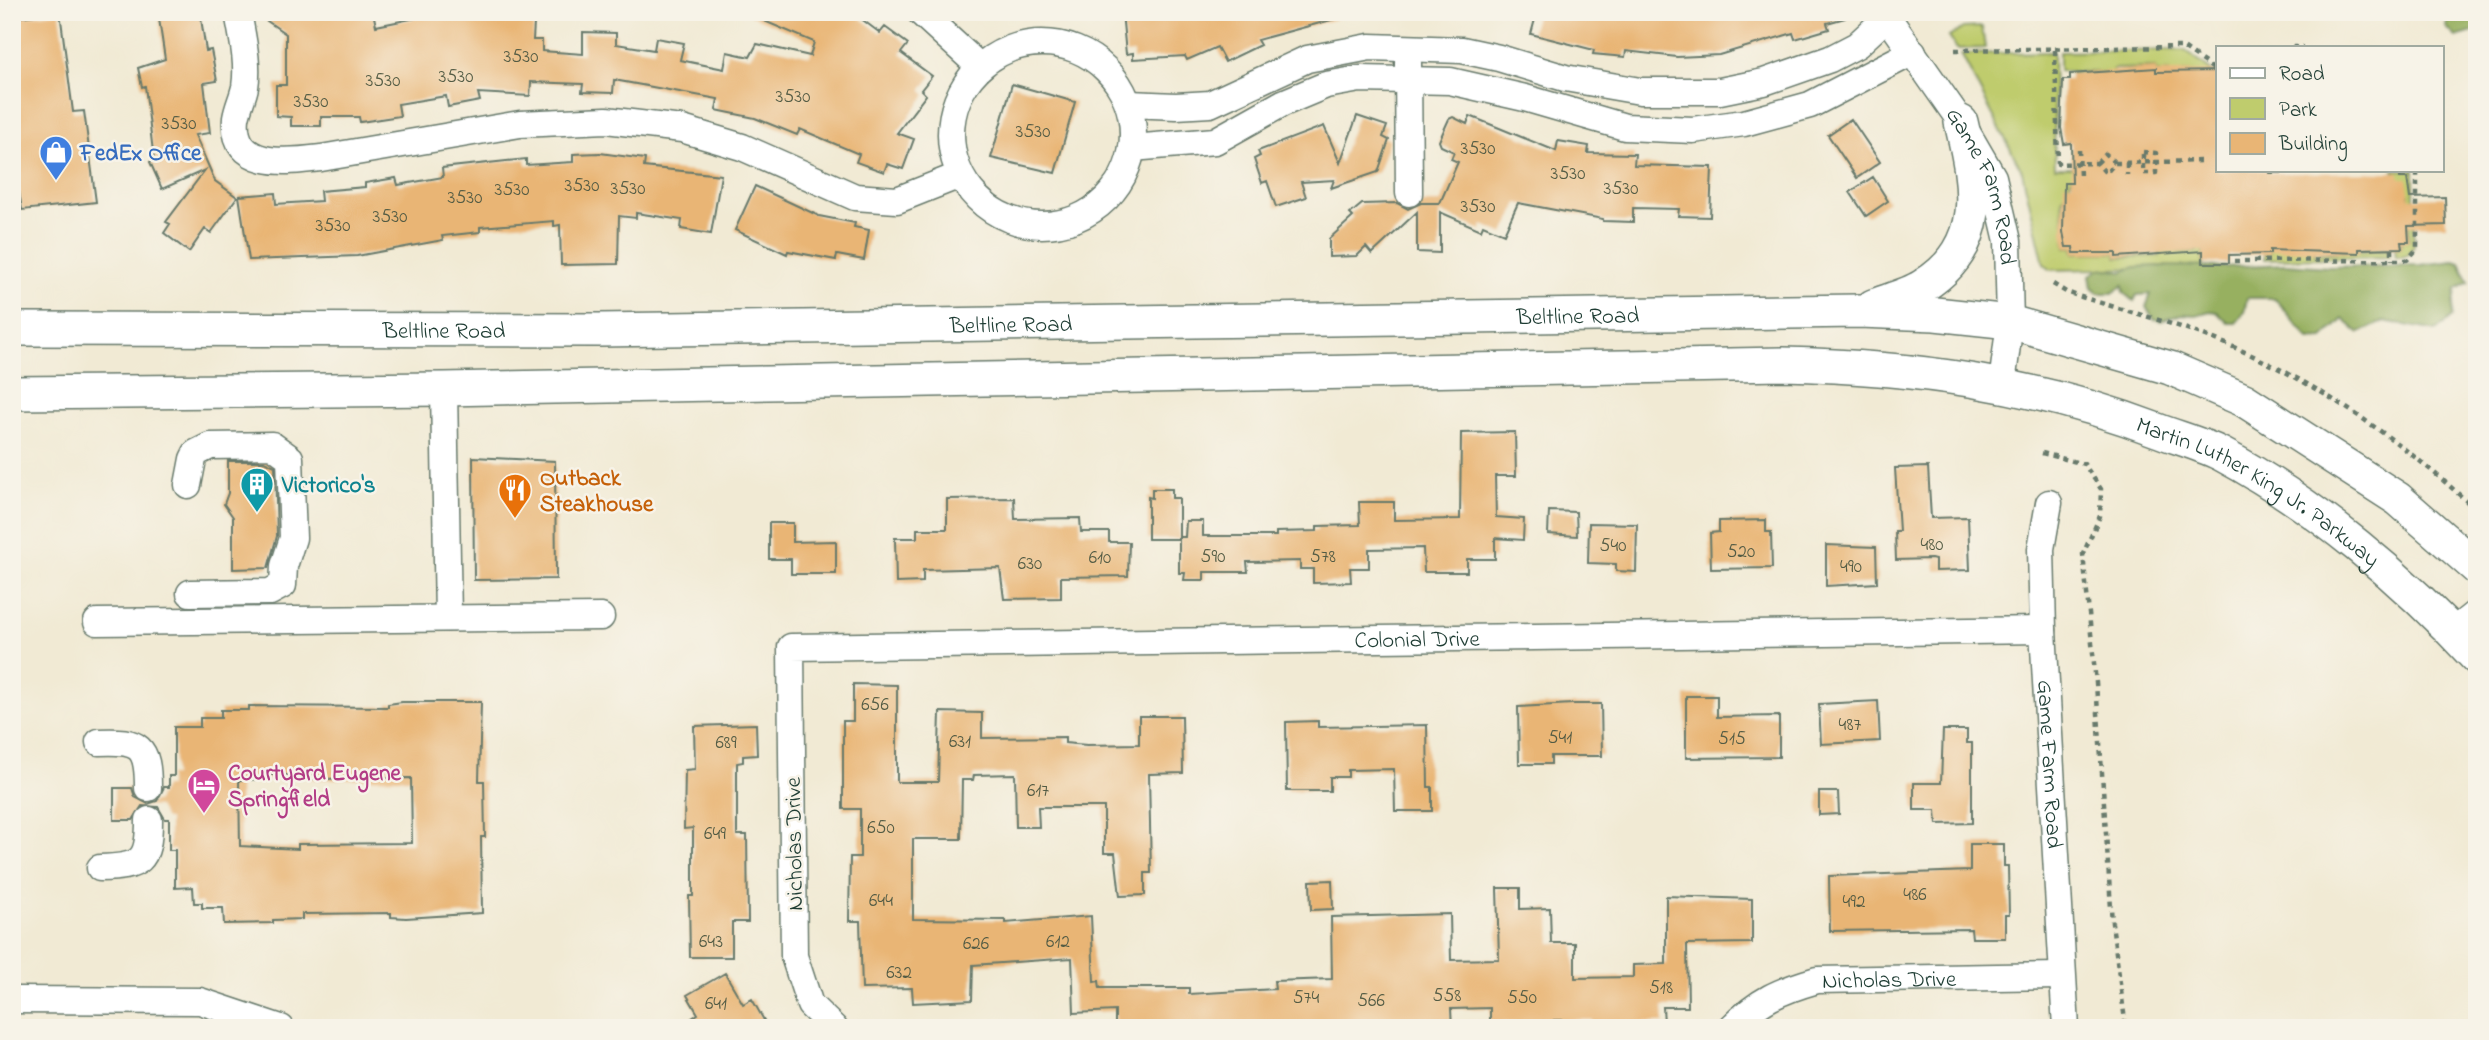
<svg xmlns="http://www.w3.org/2000/svg" width="2489" height="1040" font-family="'Indie Flower',sans-serif">
<style>
.green{fill:#bfcc6d;stroke:#6f8450;stroke-width:2}
.forest{fill:#97b060;stroke:#5b764a;stroke-width:2}
.building{fill:#e9b575;fill-rule:evenodd}
.lines{fill:none;stroke-linecap:round;stroke-linejoin:round}
.minor-casing{stroke:#687a6c;stroke-width:29}
.major-casing{stroke:#687a6c;stroke-width:36}
.path{stroke:#687a6c;stroke-width:4.5;stroke-dasharray:5 5;stroke-linecap:butt}
.minor{stroke:#fff;stroke-width:26}
.major{stroke:#fff;stroke-width:33}
.labels{text-anchor:middle;stroke-width:5;stroke-linejoin:round;paint-order:stroke}
.number-label{font-size:19px;fill:#525b44}
.shop-label{font-size:23px;font-weight:bold;fill:#366cbe;stroke:#f7f3e8;text-anchor:start}
.street-label{font-size:23px;fill:#1f3d34;stroke:#f7f3e8}
.food-label{font-size:23px;font-weight:bold;fill:#c56008;stroke:#f7f3e8;text-anchor:start}
.culture-label{font-size:23px;font-weight:bold;fill:#0d838f;stroke:#f7f3e8;text-anchor:start}
.hotel-label{font-size:23px;font-weight:bold;fill:#b23c85;stroke:#f7f3e8;text-anchor:start}
</style>
<rect width="100%" height="100%" fill="#f7f3e8"/>
<filter id="ink" filterUnits="userSpaceOnUse"><feTurbulence type="fractalNoise" baseFrequency=".0143" numOctaves="2"/><feDisplacementMap in="SourceGraphic" scale="14" xChannelSelector="R" yChannelSelector="G"/><feConvolveMatrix kernelMatrix="1 2 1 2 8 2 1 2 1" color-interpolation-filters="sRGB"/></filter>
<filter id="wash" filterUnits="userSpaceOnUse"><feTurbulence type="fractalNoise" baseFrequency=".00686" numOctaves="4" result="noise"/><feDisplacementMap in="SourceGraphic" scale="28" xChannelSelector="R" yChannelSelector="G"/><feGaussianBlur stdDeviation="1.57" result="paint"/><feColorMatrix in="noise" values="0 0 0 0 0 0 0 0 0 0 0 0 0 0 0 0 0 1.4 0 .05"/><feComposite in="paint" operator="in"/></filter>
<g filter="url(#wash)">
<rect width="100%" height="100%" fill="#f1ead4"/>
<path class="green" d="M1982 27 1985 48 1957 49 1949 37 1963 28Z
M2184 50 2214 73 2156 72 2155 68 2113 69 2112 73 2059 71V52Z
M2053 52 2055 167H2077V177H2072L2062 200 2066 247H2073L2074 253H2116V257L2160 256V252H2196L2203 247V267L2051 270 2044 264 2022 171 1961 54Z
M2394 170H2414V246L2407 256 2396 257 2395 249 2401 248V242L2409 241V194Z
M2270 246 2315 250V254L2389 249V257L2264 259V254L2270 253Z"/>
<path class="forest" d="M2449 12H2477V31L2456 37 2446 27Z
M2454 261 2460 263 2469 282 2456 289 2452 317 2436 331 2384 321 2359 333 2343 319 2323 338 2309 339 2275 298H2247L2244 312 2236 323H2228L2217 312 2210 311 2196 315 2182 314 2161 321 2154 319 2146 307 2151 294 2137 295 2134 301 2124 292 2123 285 2113 293H2098L2092 288 2090 275 2102 268 2122 272 2135 267 2157 266 2222 267 2286 264 2329 267 2420 265Z"/>
<g id="blocks">
<path class="building" d="M60 12 73 112 84 111 96 202 22 210 12 148V18Z
M158 12H200L206 51 211 50 217 81 204 83 210 133 195 135 215 181 237 197 211 233 205 229 189 252 164 233 170 224 166 222 205 170 162 189 150 162 154 160 145 86 142 87 138 68 165 59Z
M254 12H373L376 26 421 17 420 12H514L515 22 534 23 533 40H542V51L583 54V32L616 33V44L654 50 656 38 684 43 680 60 724 69 727 52 750 57 757 44 810 56 814 42 743 12H852L880 33 885 27 908 44 901 53 932 76 921 90 926 95 897 133 914 139 903 169 887 164 884 172 856 162 859 154 800 129 797 135 755 118 716 110 718 99 614 80 613 93 582 92 583 84 531 82 530 96 478 93 480 101 448 107 446 96 398 104 400 116 360 122 359 117H321V126H291V117L276 116V85H286V34Z
M1122 12H1334L1335 19 1257 40 1260 45 1225 62 1217 47 1187 60 1185 56 1133 59V53L1126 54Z
M1537 12H1844L1845 18 1827 23 1829 29 1795 39 1793 33 1719 55 1677 57 1626 51 1625 57 1593 54 1594 50 1531 34Z
M2156 68V72L2218 71V170H2269L2270 173 2400 172V178H2407L2410 198 2445 197 2446 225 2408 226 2409 242H2401L2402 248 2359 249V253L2270 250V254L2229 255V263H2203V251L2116 257V253H2074L2073 247H2066L2063 232 2064 183H2072L2071 143 2064 144 2061 128 2063 80H2070V74Z
M1012 84 1075 102 1055 173 991 158Z
M1357 116 1387 126 1383 137 1389 140 1378 172 1331 188 1334 180 1301 182 1306 197 1276 207 1267 181 1262 183 1254 159 1260 156 1258 151 1324 126 1340 163Z
M1470 116 1556 151 1558 141 1589 146 1588 153 1635 154 1634 165 1712 167 1710 217 1678 216 1679 209 1633 208V222L1603 221V219L1518 203 1504 234 1483 225 1481 230 1440 212V253L1417 252V212L1372 254 1366 247 1357 256 1329 257V239L1353 217 1350 214 1362 204 1397 203 1408 209 1421 203H1440L1458 162 1451 159 1454 152 1441 146 1439 141 1449 119 1453 117 1467 124Z
M1851 119 1880 162 1857 178 1828 135Z
M600 153 645 159 644 167 721 175 711 234 681 229 682 220 636 213V218L619 216 618 264 561 265 560 225 554 226V221L480 227V232L442 236 443 240 357 256 249 260 239 196 275 193 276 204 321 201 320 191 365 187V183L396 178 398 185 443 177 442 168 526 159V165L573 162V154Z
M1873 177 1888 201 1866 216 1850 192Z
M755 186 819 216 855 223 854 227 869 230 864 260 837 255 836 260 788 251 787 254 735 230Z
M1515 432 1516 476H1495L1496 517 1524 519 1523 540 1495 538V559H1467V572H1424L1423 548 1369 549V568H1350L1351 582 1313 583V569H1300V561L1247 562 1248 572H1204V580H1184L1185 573H1179V539H1148V497L1152 498V489H1172V498H1179V537H1185L1186 521H1203V536H1276V532L1317 531V526L1360 525 1359 502H1394V520L1460 519 1461 433Z
M473 457 555 461 556 579 474 580Z
M228 461H264L275 466 277 536 268 568 233 569V517L224 504 228 493Z
M1928 467 1931 518 1968 517 1970 570 1935 571V560L1931 559 1896 560 1895 531H1899L1895 468Z
M1014 498 1015 519 1080 518 1081 532H1109V542H1129L1128 576 1061 577V598L1004 599 1000 568 923 570V582L896 583 895 538H917V529H947V499Z
M1549 511 1576 512 1577 536 1548 534Z
M1766 520V532H1771L1772 568 1711 569 1710 533 1719 532V521Z
M769 523H793V542L836 541V574H791V559H769Z
M1589 523 1637 524 1636 572 1616 571V564L1588 563Z
M1826 545 1876 547 1877 583 1826 586Z
M853 684 897 685V782H938L940 712 982 713V738L1065 737V743L1087 745 1139 744V716H1182L1183 773 1149 774 1151 873H1145V895L1120 896 1115 853H1104V807H1038L1039 827H1016L1015 774 974 775 973 780H962L961 839H913V919L1006 920V923L1091 916 1094 982 1099 981 1100 988H1189V994L1275 989 1274 981 1332 979 1331 917 1450 914 1451 960 1499 959 1497 888H1520V909L1550 908 1551 943H1575V978L1633 977V965L1666 964V896L1752 899V943L1687 944 1688 1007H1663L1664 1023H1626L1627 1028H1592V1020H1554V1025L1490 1022V1008L1451 1009 1452 1028 1115 1024V1011L1074 1013 1072 958 973 965 972 1000 913 1003 912 988 862 989 860 921H849L850 857H860V809H843V721H853Z
M1686 696H1717V717L1779 716V757L1686 758Z
M1878 701 1880 741 1821 744 1819 704Z
M402 702H481L479 781H484L485 837H481L482 913 406 918 391 917V913L302 914V919L273 920V923L224 924 223 908H202V903H194L193 887 175 888V850H169V819H165L158 807 142 806 133 820H114V788H132L135 797 148 804 157 801 164 787H169V776H174V727H200V718H221V710H249V706L388 707V704ZM269 775H312V779L411 778 412 843 298 844V849L240 846 239 780 269 779Z
M1573 704H1601L1602 756H1551V764H1519L1518 707Z
M1318 721V727L1427 725 1428 787H1432V811H1395L1394 769 1348 770V777H1330V791H1287L1286 722Z
M756 724 757 755 743 756V762L737 763V835H747L748 922H732V957H690L689 896H693V828L684 829 685 770 695 769 694 726Z
M1943 730H1967V743H1972V823L1937 824 1936 810H1914V783H1941Z
M1819 792H1838L1839 814 1819 815Z
M1970 844H2004V866H2008L2009 915H2005V938H1972L1971 929 1830 931 1829 876 1970 871Z
M1332 880 1333 909 1311 910 1310 881Z
M725 973 743 1004 752 999 765 1022 754 1028H677L698 1014 687 995Z"/>
</g>
</g>
<g filter="url(#ink)">
<use href="#blocks" fill-opacity="0" stroke="#687a6c" stroke-width="2"/>
<g class="lines">
<defs>
<g id="minor">
<path d="M238 12C242 36 249 63 245 87 243 97 238 107 236 118 231 170 289 162 321 158L520 124 606 120 682 129 742 147 855 197 897 200 960 175"/>
<path d="M920 12 980 67"/>
<path id="s1" d="M1884 12 1961 122 1993 177 2008 241 2010 322 2002 384"/>
<circle cx="1042" cy="134" r="91"/>
<path d="M1408 63 1409 193"/>
<path d="M1129 104 1176 106 1210 104 1307 59 1370 47 1462 50 1499 58 1565 78 1640 91H1720L1764 82 1830 59 1857 45 1887 17"/>
<path d="M1132 148 1215 141 1283 103 1326 85 1360 79 1450 81 1525 98 1625 127 1693 130 1744 123 1810 105 1913 52"/>
<path d="M444 389 448 618"/>
<path d="M188 485 193 459 196 453 210 446 272 445 290 458 293 538 284 566 283 585 270 592 190 593"/>
<path id="s2" d="M2049 503 2041 549 2043 630 2066 1028"/>
<path d="M97 622 601 617"/>
<path d="M2452 632 2477 612"/>
<path d="M99 742C140 740 148 746 148 788"/>
<path d="M100 868C141 867 149 862 149 820"/>
<path d="M12 1000 200 1001 281 1028"/>
<path id="s3" d="M834 1028 810 1005 794 956 791 647 2043 630"/>
<path id="s4" d="M1731 1028C1759 1000 1779 991 1817 980L2062 976"/>
</g>
<g id="major">
<path d="M1873 306C1889 300 1909 295 1923 286 1988 245 1976 186 1961 122"/>
<path id="s5" d="M12 329 599 330 1860 311 1935 314 2010 322 2170 368 2244 400 2398 499 2477 568"/>
<path id="s6" d="M12 393 444 389 1783 364C1913 367 2034 383 2157 430 2178 438 2201 444 2221 454 2316 505 2404 579 2477 658"/>
</g>
</defs>
<use href="#minor" class="minor-casing"/>
<use href="#major" class="major-casing"/>
<path class="path" d="M2292 47H2303
M1955 50 2182 47 2218 72
M2055 50 2058 164 2097 163 2106 173 2115 163 2202 161
M2079 150 2080 177
M2143 152 2156 153V173H2143Z
M2097 163 2106 154 2115 163
M2127 163V175
M2344 170V171
M2391 170V172
M2392 249V260
M2234 261 2407 260 2417 249V170
M2053 284 2066 292C2105 305 2145 315 2184 328 2291 364 2395 433 2477 511
M2042 453 2084 464 2101 489 2100 516 2083 554 2096 683 2112 923 2126 1028"/>
<use href="#minor" class="minor"/>
<use href="#major" class="major"/>
</g>
</g>
<defs>
<symbol id="shop-pin" viewBox="-11 -11 22 30"><path d="M0 17L-7.5 6A9.5 9.5 0 1 1 7.5 6Z" fill="#3f7fe0" stroke="#f7f3e8"/><path d="M-5-2.5h2.3a2.7 3.5 0 0 1 5.4 0H5L5.5 6h-11ZM-1.5-2.5h3a1.5 2.3 0 0 0-3 0Z" fill="#fff"/></symbol>
<symbol id="building-pin" viewBox="-11 -11 22 30"><path d="M0 17L-7.5 6A9.5 9.5 0 1 1 7.5 6Z" fill="#0f9aa8" stroke="#f7f3e8"/><path d="M-4-6H4V6H1V3H-1V6H-4ZM-2.5-4.3h1.7v1.8h-1.7ZM.8-4.3h1.7v1.8H.8ZM-2.5-1h1.7V.8h-1.7ZM.8-1h1.7V.8H.8Z" fill="#fff"/></symbol>
<symbol id="restaurant-pin" viewBox="-11 -11 22 30"><path d="M0 17L-7.5 6A9.5 9.5 0 1 1 7.5 6Z" fill="#e8710a" stroke="#f7f3e8"/><path d="M-5-6h1v4h1v-4h1v4h1v-4h1v5L-1.5 .5V6h-2V.5L-5-1ZM5-6V6H3V1.5H1.5Q1.5-4 5-6Z" fill="#fff"/></symbol>
<symbol id="hotel-pin" viewBox="-11 -11 22 30"><path d="M0 17L-7.5 6A9.5 9.5 0 1 1 7.5 6Z" fill="#d1479c" stroke="#f7f3e8"/><path d="M-6-4.5h1.5V1H6V5H4.5V3h-9V5H-6ZM-4 0a1.8 1.8 0 1 1 3.6 0ZM.5 0V-2.5h3Q6-2.5 6 0Z" fill="#fff"/></symbol>
</defs>
<g fill-rule="evenodd">
<use href="#shop-pin" x="37" y="133" width="38" height="52"/>
<use href="#building-pin" x="238" y="465" width="38" height="52"/>
<use href="#restaurant-pin" x="496" y="471" width="38" height="52"/>
<use href="#hotel-pin" x="185" y="766" width="38" height="52"/>
</g>
<g class="labels">
<g class="number-label">
<text x="521" y="62">3530</text>
<text x="456" y="82">3530</text>
<text x="383" y="86">3530</text>
<text x="793" y="102">3530</text>
<text x="311" y="107">3530</text>
<text x="179" y="129">3530</text>
<text x="1033" y="137">3530</text>
<text x="1478" y="154">3530</text>
<text x="1568" y="179">3530</text>
<text x="582" y="191">3530</text>
<text x="628" y="194">3530</text>
<text x="1621" y="194">3530</text>
<text x="512" y="195">3530</text>
<text x="465" y="203">3530</text>
<text x="1478" y="212">3530</text>
<text x="390" y="222">3530</text>
<text x="333" y="231">3530</text>
<text x="1932" y="550">480</text>
<text x="1613" y="551">540</text>
<text x="1741" y="557">520</text>
<text x="1213" y="562">590</text>
<text x="1323" y="562">578</text>
<text x="1100" y="563">610</text>
<text x="1030" y="569">630</text>
<text x="1851" y="572">490</text>
<text x="875" y="710">656</text>
<text x="1850" y="730">487</text>
<text x="1560" y="743">541</text>
<text x="1732" y="744">515</text>
<text x="960" y="747">631</text>
<text x="726" y="748">689</text>
<text x="1038" y="796">617</text>
<text x="881" y="833">650</text>
<text x="715" y="839">649</text>
<text x="1915" y="900">486</text>
<text x="881" y="906">644</text>
<text x="1854" y="907">492</text>
<text x="711" y="947">643</text>
<text x="1058" y="947">612</text>
<text x="976" y="949">626</text>
<text x="899" y="978">632</text>
<text x="1661" y="993">518</text>
<text x="1447" y="1001">558</text>
<text x="1306" y="1003">574</text>
<text x="1522" y="1003">550</text>
<text x="1371" y="1006">566</text>
<text x="716" y="1009">641</text>
</g>
<g class="shop-label">
<text x="80" y="160">FedEx Office</text>
</g>
<g class="street-label">
<text dy="8" stroke="none"><textPath href="#s1" startOffset="203">Game Farm Road</textPath></text>
<text dy="8" stroke="none"><textPath href="#s5" startOffset="1566">Beltline Road</textPath></text>
<text dy="8" stroke="none"><textPath href="#s5" startOffset="999">Beltline Road</textPath></text>
<text dy="8" stroke="none"><textPath href="#s5" startOffset="432">Beltline Road</textPath></text>
<text dy="8" stroke="none"><textPath href="#s6" startOffset="2272">Martin Luther King Jr. Parkway</textPath></text>
<text dy="8" stroke="none"><textPath href="#s3" startOffset="1020">Colonial Drive</textPath></text>
<text dy="8" stroke="none"><textPath href="#s2" startOffset="262">Game Farm Road</textPath></text>
<text transform="translate(793 844) rotate(-91)" y="8">Nicholas Drive</text>
<text dy="8" stroke="none"><textPath href="#s4" startOffset="172">Nicholas Drive</textPath></text>
</g>
<g class="food-label">
<text x="540" y="485">Outback<tspan x="540" dy="26">Steakhouse</tspan></text>
</g>
<g class="culture-label">
<text x="282" y="492">Victorico's</text>
</g>
<g class="hotel-label">
<text x="228" y="780">Courtyard Eugene<tspan x="228" dy="26">Springfield</tspan></text>
</g>
</g>
<rect width="2489" height="1040" fill="none" stroke="#f7f3e8" stroke-width="42"/>
<rect x="2216" y="46" width="228" height="126" fill="#f7f3e8" stroke="#a1aaa0" stroke-width="2"/>
<rect x="2230" y="68" width="35" height="10" fill="#ffffff" stroke="#a1aaa0" stroke-width="2"/>
<text x="2279" y="80" font-size="21" fill="#1f3d34">Road</text>
<rect x="2230" y="98" width="35" height="21" fill="#bfcc6d" stroke="#a1aaa0" stroke-width="2"/>
<text x="2279" y="116" font-size="21" fill="#1f3d34">Park</text>
<rect x="2230" y="133" width="35" height="21" fill="#e9b575" stroke="#a1aaa0" stroke-width="2"/>
<text x="2279" y="150" font-size="21" fill="#1f3d34">Building</text>
</svg>
